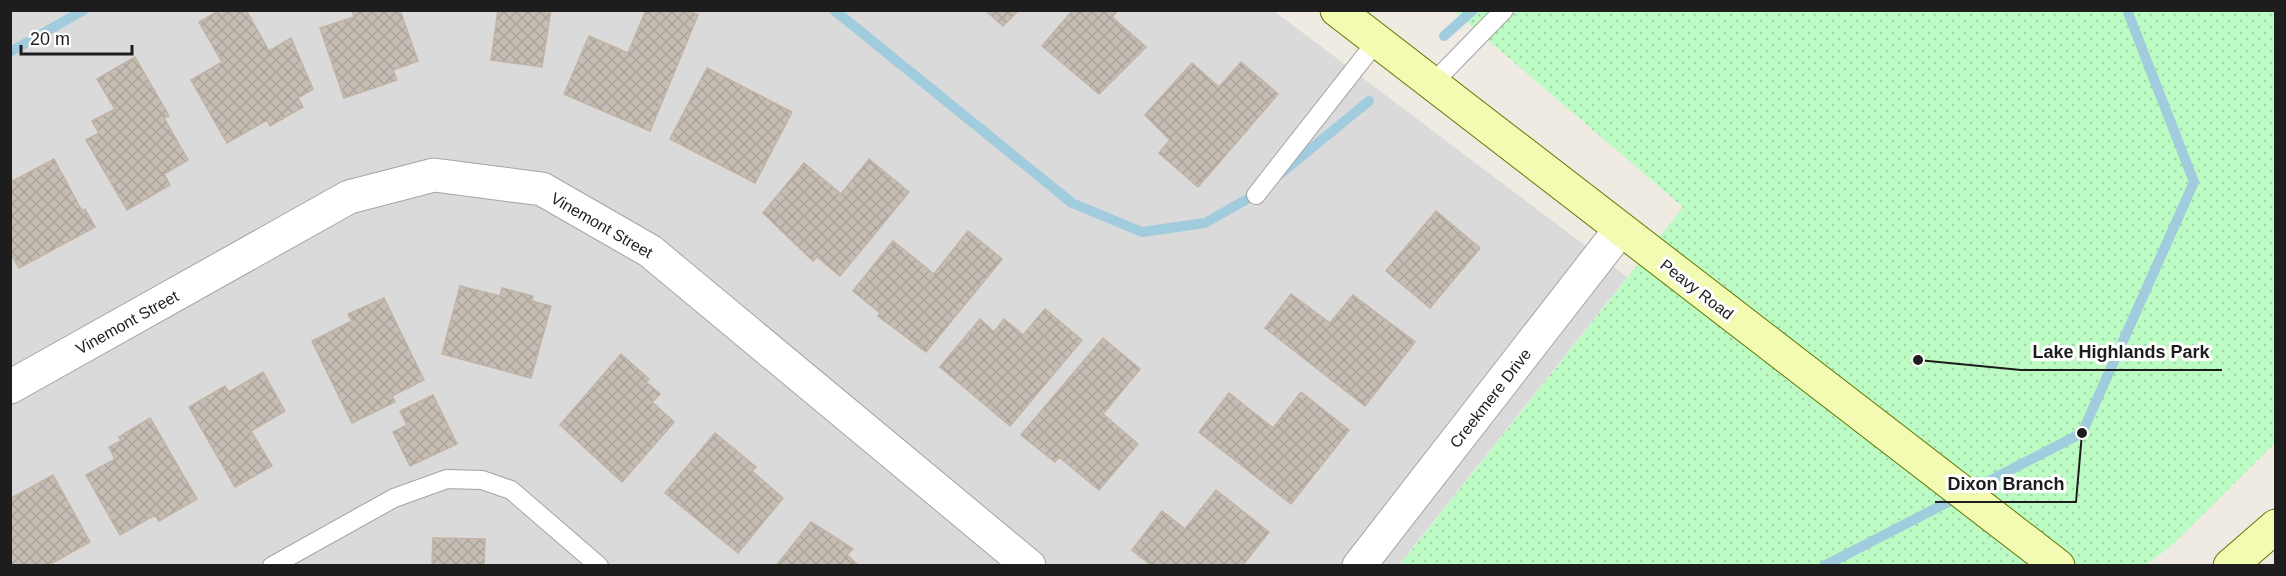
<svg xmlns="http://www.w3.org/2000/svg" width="2286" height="576" font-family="Helvetica,sans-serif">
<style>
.residential{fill:#dbdada}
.park{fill:url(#park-dots)}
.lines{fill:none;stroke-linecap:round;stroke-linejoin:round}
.stream{stroke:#a1ccde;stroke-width:10}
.building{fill:url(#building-cross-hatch);stroke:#c1b2a4;stroke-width:1.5}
.lane-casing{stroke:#a4a4a4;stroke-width:20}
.street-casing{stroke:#a4a4a4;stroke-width:35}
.secondary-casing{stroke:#637701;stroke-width:35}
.lane{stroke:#fff;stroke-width:18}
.street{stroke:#fff;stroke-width:33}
.secondary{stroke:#f3fbb3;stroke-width:33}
.labels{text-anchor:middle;stroke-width:6;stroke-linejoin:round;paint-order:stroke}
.street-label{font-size:16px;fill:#1d1d1d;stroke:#fff}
.leader{fill:none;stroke:#1d1d1d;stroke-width:2}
.callout-dot{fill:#1d1d1d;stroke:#fff;stroke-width:2}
.callout-label{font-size:18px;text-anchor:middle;font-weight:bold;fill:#1d1d1d;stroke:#fff;stroke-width:6;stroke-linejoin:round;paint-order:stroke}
</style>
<defs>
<pattern id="park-dots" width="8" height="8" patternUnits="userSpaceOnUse" patternTransform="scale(1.5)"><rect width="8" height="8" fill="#bdfbc5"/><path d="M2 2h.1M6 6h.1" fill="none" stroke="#a2d7a9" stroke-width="1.8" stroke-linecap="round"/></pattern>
<pattern id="building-cross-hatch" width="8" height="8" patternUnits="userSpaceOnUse" patternTransform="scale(1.5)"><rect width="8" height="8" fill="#c6beb5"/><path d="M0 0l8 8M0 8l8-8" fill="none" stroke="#aaa39b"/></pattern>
</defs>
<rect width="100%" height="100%" fill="#efebe2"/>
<path class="residential" d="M10 11H1274L1627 277 1399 565H11Z"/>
<path class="park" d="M1454 11H2275V443L2169 548 2145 565 1399 566 1683 207Z"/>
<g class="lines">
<path class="stream" d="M834 10 1072 203 1142 232 1205 223 1258 193
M1444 36 1473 10
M10 52 84 10
M1279 175 1369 101
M1824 566 2082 433 2194 182 2127 10"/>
</g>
<path class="building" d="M220 10H246L269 51 291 38 313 89 298 98 303 107 270 126 267 120 227 143 191 80 222 62 199 22Z
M352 10H400L418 61 393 70 397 80 344 98 320 28 354 17Z
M498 10H551L542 67 491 60Z
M646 10H687L698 15 650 131 564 94 589 36 628 53Z
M985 10H1019L1003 26Z
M1073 10H1118L1112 17 1146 47 1099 94 1042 46Z
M135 57 169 116 164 118 188 160 164 174 170 185 127 210 86 140 99 133 92 121 115 109 97 79Z
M1241 62 1278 94 1198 187 1159 153 1170 140 1145 115 1192 63 1219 87Z
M707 68 792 112 755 183 670 139Z
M54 159 82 211 85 209 95 227 19 268 10 252V177L13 181Z
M869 159 909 192 840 276 817 257 813 261 763 213 804 163 841 194Z
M1436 211 1480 248 1430 308 1386 271Z
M968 231 1002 259 926 352 878 316 880 313 853 291 893 241 934 274Z
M460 286 500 296 502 288 533 296 532 301 551 306 531 378 442 354Z
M1291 294 1330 323 1353 295 1415 342 1365 406 1265 328Z
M384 298 424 380 392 396 395 402 352 423 312 341 352 321 348 314Z
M1045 309 1082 340 1010 426 940 367 980 319 994 332 1004 319 1023 335Z
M1103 338 1140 369 1103 414 1138 444 1099 490 1059 457 1055 462 1021 435Z
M621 354 649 379 646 382 660 394 652 402 674 422 622 482 560 425Z
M263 372 285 411 251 431 272 466 235 487 189 407 225 386 229 392Z
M1301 392 1349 430 1291 504 1199 432 1229 393 1273 428Z
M433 395 457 444 410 466 393 432 407 425 400 411Z
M150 418 197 499 159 521 155 515 120 535 86 475 115 459 109 447 121 441 119 437Z
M715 433 756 467 752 471 783 498 738 553 665 493Z
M53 475 90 542 47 566H10V499Z
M1216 490 1269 532 1242 566H1152L1132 550 1162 511 1185 529Z
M811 522 853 549 847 555 859 566H776Z
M433 538 485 539 484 566H432Z"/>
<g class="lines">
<defs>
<path id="lane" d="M1431 85 1504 10
M1256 195 1376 42
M272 566 394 498 447 479 482 480 511 490 599 566"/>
<path id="street" d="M10 387 349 197 434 175 542 189 650 251 1029 566
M1359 566 1620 230"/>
<path id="secondary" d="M1337 10 2058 566
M2230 566 2276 526"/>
</defs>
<use href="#lane" class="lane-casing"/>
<use href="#street" class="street-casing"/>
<use href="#secondary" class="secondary-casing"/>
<use href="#lane" class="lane"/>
<use href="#street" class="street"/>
<use href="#secondary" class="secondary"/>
</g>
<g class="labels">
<g class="street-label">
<text transform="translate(602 225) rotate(30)" y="6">Vinemont Street</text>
<text transform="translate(1697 289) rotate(38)" y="6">Peavy Road</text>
<text transform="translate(127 322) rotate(-29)" y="6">Vinemont Street</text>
<text transform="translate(1490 398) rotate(-52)" y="6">Creekmere Drive</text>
</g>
</g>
<path class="leader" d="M1918 360L2021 370H2222M2082 433L2076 502H1935"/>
<g class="callout-dot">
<circle cx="1918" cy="360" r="6"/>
<circle cx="2082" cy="433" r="6"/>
</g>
<g class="callout-label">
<text x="2121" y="358">Lake Highlands Park</text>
<text x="2006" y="490">Dixon Branch</text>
</g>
<rect width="2286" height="576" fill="none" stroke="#1d1d1d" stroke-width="24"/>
<path d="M21 45v9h111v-9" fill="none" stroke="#1d1d1d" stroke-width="3"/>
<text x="30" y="45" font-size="18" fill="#1d1d1d" stroke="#ffffff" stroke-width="4.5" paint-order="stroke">20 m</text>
</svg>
